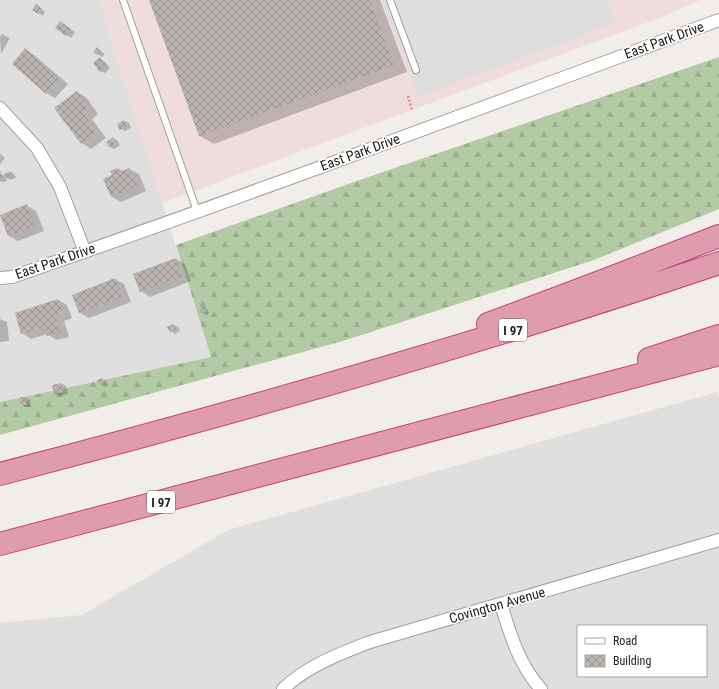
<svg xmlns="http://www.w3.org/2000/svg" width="719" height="689" font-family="'Roboto Condensed',sans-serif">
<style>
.residential{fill:#e0dfdf;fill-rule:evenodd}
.commercial{fill:#efdcdd}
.forest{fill:url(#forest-firs)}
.parking{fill:#dedede}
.shadow{fill:#0003}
.building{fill:url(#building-cross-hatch)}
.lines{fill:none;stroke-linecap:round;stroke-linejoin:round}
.service-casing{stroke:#9f9f9f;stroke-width:8}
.minor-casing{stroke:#9f9f9f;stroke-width:14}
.motorway-casing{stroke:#c73f79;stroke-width:24}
.path{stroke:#ea8482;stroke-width:2.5;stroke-dasharray:2 2;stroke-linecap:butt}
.service{stroke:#fff;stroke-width:6}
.minor{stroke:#fff;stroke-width:12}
.motorway{stroke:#de9cae;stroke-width:22}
.labels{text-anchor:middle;stroke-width:3.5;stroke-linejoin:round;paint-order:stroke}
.shield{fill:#fff;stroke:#646464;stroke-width:1}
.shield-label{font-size:13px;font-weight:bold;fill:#222}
.street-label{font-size:14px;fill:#222;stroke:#fff}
</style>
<defs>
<pattern id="forest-firs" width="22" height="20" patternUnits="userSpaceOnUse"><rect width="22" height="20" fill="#b3cba4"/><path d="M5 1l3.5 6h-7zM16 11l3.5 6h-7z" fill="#9aae8d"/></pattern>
<pattern id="building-cross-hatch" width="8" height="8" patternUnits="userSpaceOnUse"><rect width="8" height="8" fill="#bab3b0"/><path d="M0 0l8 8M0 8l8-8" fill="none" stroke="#97918f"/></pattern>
</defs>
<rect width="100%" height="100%" fill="#f1eeea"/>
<path class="residential" d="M0 0H100L109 35 211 357 0 402Z
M717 392 719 398V689H0V623L82 615 228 530ZM578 626H706V676H578Z"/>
<path class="commercial" d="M100 0H700L665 16 162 203 109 35Z"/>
<path class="forest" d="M719 57V209L594 260 343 341 0 435V402L211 357 176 245 354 182Z"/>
<path class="parking" d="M381 0H607L615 23 419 96Z"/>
<path class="shadow" d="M150 0H380L407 72 214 144 200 136Z
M40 8 45 12 43 16 33 10Z
M64 25 75 32 71 38 56 28Z
M2 34 10 38 1 54 0 37Z
M97 49 105 54 102 57 97 54Z
M25 50 34 55 68 84 55 98 46 93Z
M100 59 104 61 110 68 105 73 100 71Z
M77 92 86 97 98 114 92 119 106 138 91 149 82 143 55 108Z
M124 121 129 123 131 128 125 131 121 129Z
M113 138 118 141 120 145 114 149 110 147 107 142Z
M0 154 5 158 0 164Z
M118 169 123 171 129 169 139 174 146 191 121 202 112 197 114 175Z
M11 172 15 175 16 178 10 180 6 177 7 181 2 182 0 181V174L6 176Z
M27 206 36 211 44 231 18 241 9 236Z
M176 259 185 264 191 281 150 297 141 291Z
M115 279 124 284 131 302 89 318 80 313Z
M58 300 67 305 72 318 64 321 69 337 57 340 47 334 31 339 22 333Z
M204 307 208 310 209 314 206 315 202 312Z
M0 319 7 322 9 341 0 342Z
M173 325 178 327 180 331 175 334 171 331Z
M103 379 107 382 108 386 104 387 100 384Z
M62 384 66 386 68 394 59 396 54 394Z
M21 398H26L30 400 31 407H26L22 405Z"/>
<path class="building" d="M149 0H370L394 65 199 136Z
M36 4 42 9 38 14 32 10Z
M60 21 71 29 66 36 55 28Z
M97 47 101 51 97 55 93 52Z
M25 48 59 79 46 94 12 64Z
M100 57 107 66 100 72 93 63Z
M77 91 90 109 83 113 97 132 81 144 54 108Z
M124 120 128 125 120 130 117 124Z
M113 137 117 143 109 147 106 142Z
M118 168 120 172 129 168 137 186 111 197 103 179 112 175 110 171Z
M0 170 3 178 0 180Z
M11 171 12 175 5 178 4 174Z
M27 204 35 226 8 236 0 215Z
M176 258 182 276 140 292 133 274Z
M115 278 122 297 79 313 72 295Z
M58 299 63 313 55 316 60 332 47 336 44 327 21 334 15 313Z
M204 306 206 311 201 313 199 308Z
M173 324 176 329 170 332 167 327Z
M103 378 104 383 99 385 97 380Z
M62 383 64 392 54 394 52 385Z
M20 397H26L27 405H21Z"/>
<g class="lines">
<defs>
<path id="service" d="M123 0 197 211
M390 0 416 70"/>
<path id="minor" d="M0 108 37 148 60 187 85 252
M0 278 12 277C249 195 484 107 719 20
M501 604C510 634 519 665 541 689
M283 689C307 666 339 654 370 642L719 540"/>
<path id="motorway" d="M488 324 600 282 719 236
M649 359 719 336
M0 474C242 411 482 343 719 263
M0 544 719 354"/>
</defs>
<use href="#service" class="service-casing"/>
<use href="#minor" class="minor-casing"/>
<use href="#motorway" class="motorway-casing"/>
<path class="path" d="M408 96 412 110"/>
<use href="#service" class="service"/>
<use href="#minor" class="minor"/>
<use href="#motorway" class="motorway"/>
</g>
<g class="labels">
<g class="shield">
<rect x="499" y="319" width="28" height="22" rx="3"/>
<rect x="147" y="491" width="28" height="22" rx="3"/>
</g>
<g class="shield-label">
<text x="513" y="335">I 97</text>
<text x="161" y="507">I 97</text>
</g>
<g class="street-label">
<text transform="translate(664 40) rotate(-20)" y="5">East Park Drive</text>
<text transform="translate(360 152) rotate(-20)" y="5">East Park Drive</text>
<text transform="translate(55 261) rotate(-19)" y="5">East Park Drive</text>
<text transform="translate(497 605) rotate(-16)" y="5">Covington Avenue</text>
</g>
</g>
<rect x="577" y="625" width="130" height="52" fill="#ffffff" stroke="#a7a7a7"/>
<rect x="585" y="638" width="20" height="6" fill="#ffffff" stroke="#a7a7a7"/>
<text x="613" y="645" font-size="12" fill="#222222">Road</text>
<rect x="585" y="655" width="20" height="12" fill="url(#building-cross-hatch)" stroke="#a7a7a7"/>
<text x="613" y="665" font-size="12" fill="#222222">Building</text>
</svg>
